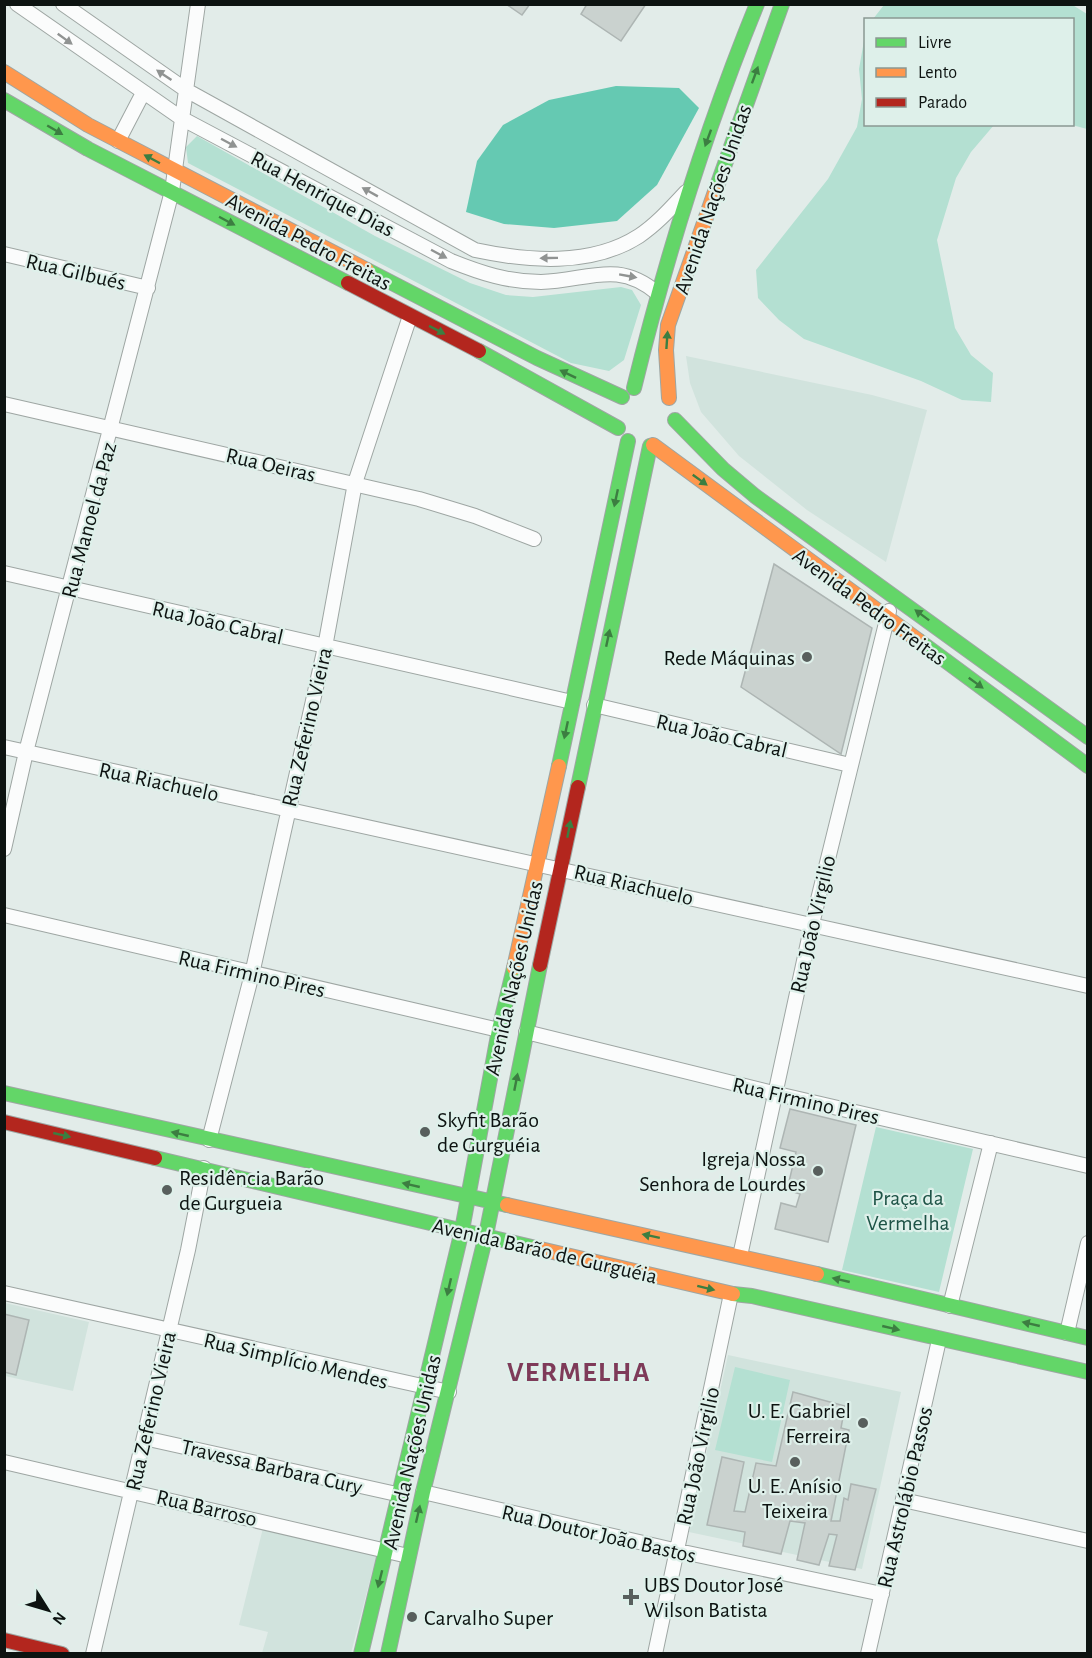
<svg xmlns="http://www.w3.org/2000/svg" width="1092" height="1658" font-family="'Alegreya Sans',sans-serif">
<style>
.built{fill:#d1e3dd}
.green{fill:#b4e0d2}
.water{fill:#65c9b2}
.building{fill:#cad2cf;stroke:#adb5b3;stroke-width:1.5}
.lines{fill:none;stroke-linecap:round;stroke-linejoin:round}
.street-casing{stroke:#9ea6a3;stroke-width:16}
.fast-casing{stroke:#9ea6a3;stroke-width:16}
.slow-casing{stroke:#9ea6a3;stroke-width:16}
.jam-casing{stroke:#9ea6a3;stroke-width:16}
.street{stroke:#fbfcfc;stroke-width:14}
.fast{stroke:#63d668;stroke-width:14}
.slow{stroke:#ff974d;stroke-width:14}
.jam{stroke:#b3261e;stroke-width:14}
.oneway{fill:#909392}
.oneway2{fill:#3c7e41}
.poi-dot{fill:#585f5d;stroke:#def0ea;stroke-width:2}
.labels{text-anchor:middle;stroke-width:4.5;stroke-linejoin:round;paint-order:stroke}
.street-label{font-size:22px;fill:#0d1311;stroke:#def0ea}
.poi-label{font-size:22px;fill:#0d1311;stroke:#def0ea;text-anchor:start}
.park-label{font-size:22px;fill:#1d5346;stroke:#def0ea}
.district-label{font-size:28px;font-weight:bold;letter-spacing:1.5px;fill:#7e3b59;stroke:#def0ea}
</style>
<rect width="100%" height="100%" fill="#e2ece9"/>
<path class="built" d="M686 356 872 395 927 410 886 562 807 510 739 456 701 412 690 383Z
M5 1303 89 1322 73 1391 5 1376Z
M728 1355 901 1392 862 1569 689 1532Z
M263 1528 377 1553 351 1653H262L268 1632 239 1625Z"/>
<path class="green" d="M884 5 1071 4 1087 14V129L1072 125V20L873 19Z
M865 35 866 124 994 125 971 152 956 178 937 240 955 328 971 355 993 373 991 402 962 400 921 381 804 339 779 320 758 298 756 270 828 179 857 127 862 99 859 69Z
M197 136 375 236 470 283 506 295 533 297 621 287 632 290 641 305 624 360 609 371 571 363 188 163 186 147Z
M876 1127 973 1149 939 1292 842 1270Z
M735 1367 790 1380 772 1462 715 1450Z"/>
<path class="water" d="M616 86 679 88 699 108 657 185 617 221 554 228 504 224 466 212 477 161 503 125 549 100Z"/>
<path class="building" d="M506 4H530L522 15Z
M587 4H646L621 41 581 14Z
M774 564 872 628 841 754 741 687Z
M790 1109 856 1125 828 1242 775 1229 781 1203 796 1207 800 1194 787 1190 796 1152 780 1148Z
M4 1314 29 1320 16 1375 4 1372Z
M793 1392 845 1406 841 1428 849 1430 831 1521H840L844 1498 848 1500 851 1484 876 1489 855 1570 829 1566 837 1535 829 1534 819 1565 797 1560 805 1523 790 1521 781 1554 743 1546 745 1532 707 1525 722 1457 744 1462 734 1511 745 1512 756 1463 776 1466Z"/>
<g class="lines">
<defs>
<path id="street" d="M17 4 181 118 451 261C481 273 508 282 541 282 587 281 617 259 657 293
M63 4 186 90 475 250C527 261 591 267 639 236 657 224 671 208 686 192
M118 141 143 93
M4 254 148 288
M4 404 419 499 475 516 534 539
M4 573 572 702
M594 705 850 765
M4 747 1088 986
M4 849 26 752 172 191 198 4
M4 915 499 1030
M526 1032 773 1093 1088 1166
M209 1140 252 974 325 647 355 483 410 316
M740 1256 812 924 889 611
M4 1293 449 1392
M950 1306 991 1143
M1067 1333 1088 1243
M144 1438 401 1495
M4 1462 408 1556
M423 1492 678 1551 882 1594
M903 1500 1088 1541
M93 1654 188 1250 204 1168
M655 1654 731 1294
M868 1654 939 1340"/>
<path id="fast" d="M4 100 88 149 348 283
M716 189 782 4
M367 270 537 358 622 397
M479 351 618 428
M634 388C666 257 706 129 757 4
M675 420 723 469 755 496 1088 737
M919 641 1088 766
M559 766 628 441
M578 787 650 446
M4 1093 507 1205
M155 1158 536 1248
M817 1274 1088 1338
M733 1294 752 1296 1088 1372
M361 1654 462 1230 499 1030 514 968
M388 1654 423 1492 486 1235 540 965"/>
<path id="slow" d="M4 72 88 125 367 270
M669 398 666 350 668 325 716 189
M653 445 919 641
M514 968 559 766
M507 1205 817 1274
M536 1248 733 1294"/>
<path id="jam" d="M348 283 479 351
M540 965 578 787
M4 1122 155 1158
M4 1640 62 1654"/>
</defs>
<use href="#street" class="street-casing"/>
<use href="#fast" class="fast-casing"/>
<use href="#slow" class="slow-casing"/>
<use href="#jam" class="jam-casing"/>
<use href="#street" class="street"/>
<use href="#fast" class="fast"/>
<use href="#slow" class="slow"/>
<use href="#jam" class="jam"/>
</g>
<defs><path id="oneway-solid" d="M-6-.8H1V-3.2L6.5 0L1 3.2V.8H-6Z" transform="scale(1.5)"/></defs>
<g class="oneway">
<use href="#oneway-solid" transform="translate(65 39) rotate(36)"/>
<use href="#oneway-solid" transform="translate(164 75) rotate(-146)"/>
<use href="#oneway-solid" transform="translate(229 143) rotate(28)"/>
<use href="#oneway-solid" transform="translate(370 192) rotate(-151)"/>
<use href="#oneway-solid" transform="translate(439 254) rotate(28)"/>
<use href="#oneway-solid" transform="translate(549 258) rotate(179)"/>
<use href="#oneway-solid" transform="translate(628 276) rotate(10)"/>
</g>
<g class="oneway2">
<use href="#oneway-solid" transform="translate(755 75) rotate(-70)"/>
<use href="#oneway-solid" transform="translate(55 130) rotate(30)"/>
<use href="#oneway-solid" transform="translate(708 138) rotate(110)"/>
<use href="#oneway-solid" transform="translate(152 159) rotate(-152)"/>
<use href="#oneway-solid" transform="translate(227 221) rotate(28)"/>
<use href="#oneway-solid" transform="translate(437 330) rotate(27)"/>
<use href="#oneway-solid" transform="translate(667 340) rotate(-86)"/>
<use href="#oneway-solid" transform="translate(568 374) rotate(-154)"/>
<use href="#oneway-solid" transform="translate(700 480) rotate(36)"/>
<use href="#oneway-solid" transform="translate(616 498) rotate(102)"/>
<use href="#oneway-solid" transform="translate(922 615) rotate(-143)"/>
<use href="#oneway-solid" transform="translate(608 638) rotate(-78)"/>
<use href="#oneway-solid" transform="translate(976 683) rotate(36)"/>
<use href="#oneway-solid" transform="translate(566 730) rotate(102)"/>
<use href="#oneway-solid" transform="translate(569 829) rotate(-79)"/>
<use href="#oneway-solid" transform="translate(516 1082) rotate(-79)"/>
<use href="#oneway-solid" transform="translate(180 1134) rotate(-167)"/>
<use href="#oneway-solid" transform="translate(62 1135) rotate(13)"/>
<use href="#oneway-solid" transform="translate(411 1185) rotate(-167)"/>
<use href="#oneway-solid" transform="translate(651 1236) rotate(-168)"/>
<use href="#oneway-solid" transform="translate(841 1280) rotate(-167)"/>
<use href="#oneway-solid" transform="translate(449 1287) rotate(103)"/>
<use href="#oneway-solid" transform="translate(706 1288) rotate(14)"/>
<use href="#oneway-solid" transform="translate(1031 1324) rotate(-167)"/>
<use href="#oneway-solid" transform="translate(891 1328) rotate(13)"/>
<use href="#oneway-solid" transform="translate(418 1514) rotate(-77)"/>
<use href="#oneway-solid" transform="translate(380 1579) rotate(104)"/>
</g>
<g class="poi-dot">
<circle cx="807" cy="657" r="6"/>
<circle cx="425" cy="1132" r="6"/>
<circle cx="818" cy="1171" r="6"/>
<circle cx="167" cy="1190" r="6"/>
<circle cx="863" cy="1423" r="6"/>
<circle cx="795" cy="1462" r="6"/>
<path d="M628 1588h6v6h6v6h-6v6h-6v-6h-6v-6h6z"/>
<circle cx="412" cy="1617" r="6"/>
</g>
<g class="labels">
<g class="street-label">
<text transform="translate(323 193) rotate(28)" y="8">Rua Henrique Dias</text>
<text transform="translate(712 199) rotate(-71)" y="8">Avenida Nações Unidas</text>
<text transform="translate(309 241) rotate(28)" y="8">Avenida Pedro Freitas</text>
<text transform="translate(76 271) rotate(13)" y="8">Rua Gilbués</text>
<text transform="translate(271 464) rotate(13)" y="8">Rua Oeiras</text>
<text transform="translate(88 520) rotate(-75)" y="8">Rua Manoel da Paz</text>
<text transform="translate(870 606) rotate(36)" y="8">Avenida Pedro Freitas</text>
<text transform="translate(218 622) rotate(13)" y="8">Rua João Cabral</text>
<text transform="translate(306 727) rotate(-77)" y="8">Rua Zeferino Vieira</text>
<text transform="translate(722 735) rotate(13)" y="8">Rua João Cabral</text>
<text transform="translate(159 781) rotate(12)" y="8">Rua Riachuelo</text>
<text transform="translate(634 884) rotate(13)" y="8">Rua Riachuelo</text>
<text transform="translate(812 924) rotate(-77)" y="8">Rua João Virgilio</text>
<text transform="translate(252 973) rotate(13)" y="8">Rua Firmino Pires</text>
<text transform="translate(513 978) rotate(-77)" y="8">Avenida Nações Unidas</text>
<text transform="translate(806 1100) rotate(13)" y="8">Rua Firmino Pires</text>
<text transform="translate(545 1250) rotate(13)" y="8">Avenida Barão de Gurguéia</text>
<text transform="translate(296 1360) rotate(13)" y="8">Rua Simplício Mendes</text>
<text transform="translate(150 1411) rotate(-77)" y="8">Rua Zeferino Vieira</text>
<text transform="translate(411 1452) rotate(-77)" y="8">Avenida Nações Unidas</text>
<text transform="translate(697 1456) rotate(-78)" y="8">Rua João Virgilio</text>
<text transform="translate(272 1466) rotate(13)" y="8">Travessa Barbara Cury</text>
<text transform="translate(904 1497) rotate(-77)" y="8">Rua Astrolábio Passos</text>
<text transform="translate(207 1507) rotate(13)" y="8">Rua Barroso</text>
<text transform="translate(599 1533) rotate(13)" y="8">Rua Doutor João Bastos</text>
</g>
<g class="poi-label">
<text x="795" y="665" text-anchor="end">Rede Máquinas</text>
<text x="437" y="1127">Skyfit Barão<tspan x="437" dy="25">de Gurguéia</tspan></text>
<text x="806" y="1166" text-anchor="end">Igreja Nossa<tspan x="806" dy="25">Senhora de Lourdes</tspan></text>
<text x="179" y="1185">Residência Barão<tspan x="179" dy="25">de Gurgueia</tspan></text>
<text x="851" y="1418" text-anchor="end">U. E. Gabriel<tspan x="851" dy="25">Ferreira</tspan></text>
<text x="795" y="1493" text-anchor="middle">U. E. Anísio<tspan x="795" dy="25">Teixeira</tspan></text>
<text x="644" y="1592">UBS Doutor José<tspan x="644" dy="25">Wilson Batista</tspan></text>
<text x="424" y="1625">Carvalho Super</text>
</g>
<g class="park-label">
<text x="908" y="1205">Praça da<tspan x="908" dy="25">Vermelha</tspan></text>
</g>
<g class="district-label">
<text x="579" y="1381">VERMELHA</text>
</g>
</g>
<rect width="1092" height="1658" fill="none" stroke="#0d1311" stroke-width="12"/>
<rect x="864" y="18" width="210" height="108" fill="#def0ea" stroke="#8a9893" stroke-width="1.5"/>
<rect x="876" y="38" width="30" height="9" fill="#63d668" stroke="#8a9893" stroke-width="1.5"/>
<text x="918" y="48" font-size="18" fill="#0d1311">Livre</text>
<rect x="876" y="68" width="30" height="9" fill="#ff974d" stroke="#8a9893" stroke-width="1.5"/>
<text x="918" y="78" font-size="18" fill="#0d1311">Lento</text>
<rect x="876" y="98" width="30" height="9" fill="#b3261e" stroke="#8a9893" stroke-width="1.5"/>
<text x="918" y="108" font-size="18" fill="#0d1311">Parado</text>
<g transform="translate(48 1610) rotate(127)" stroke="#def0ea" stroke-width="4.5" paint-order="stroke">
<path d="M0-4.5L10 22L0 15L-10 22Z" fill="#0d1311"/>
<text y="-9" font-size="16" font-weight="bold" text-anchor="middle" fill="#0d1311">N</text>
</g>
</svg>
